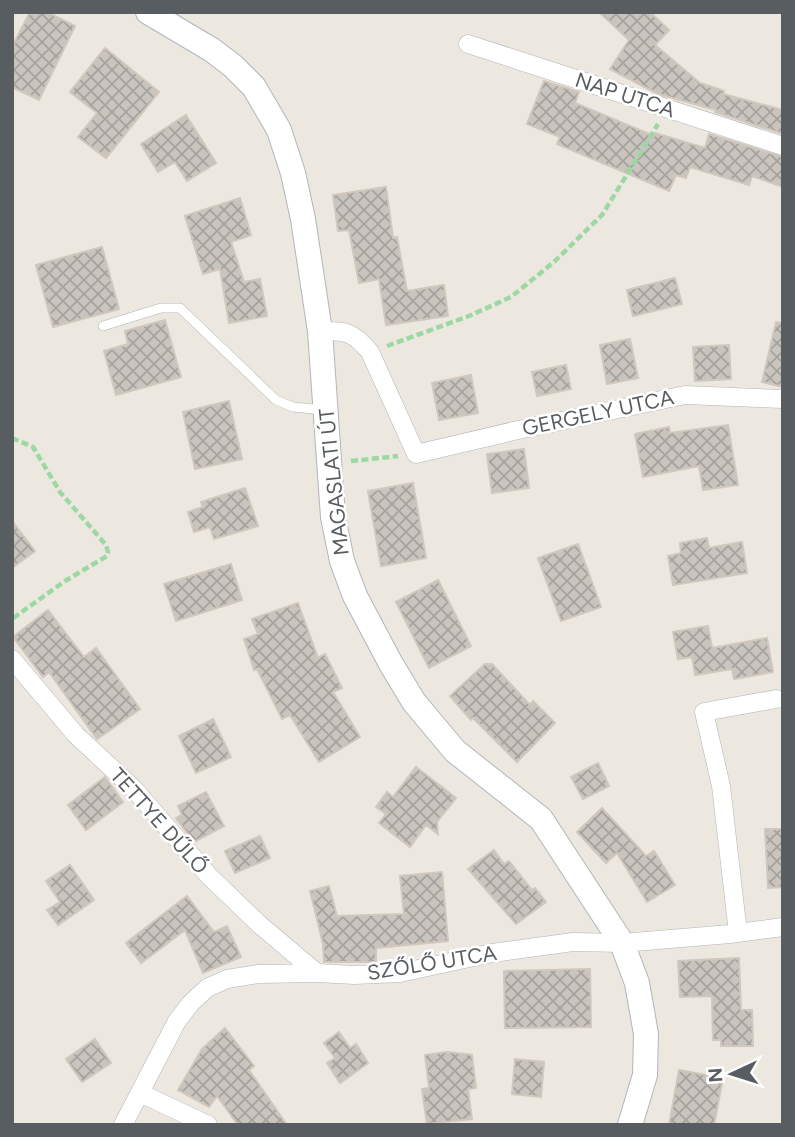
<svg xmlns="http://www.w3.org/2000/svg" width="795" height="1137" font-family="Figtree,sans-serif">
<style>
.building{fill:url(#building-cross-hatch);stroke:#d1c7bd;stroke-width:2}
.lines{fill:none;stroke-linecap:round;stroke-linejoin:round}
.lane-casing{stroke:#b0b4b8;stroke-width:10}
.street-casing{stroke:#b0b4b8;stroke-width:19}
.secondary-casing{stroke:#b1b6bb;stroke-width:26}
.path{stroke:#9cd8a2;stroke-width:4.5;stroke-dasharray:7 3.5;stroke-linecap:butt}
.lane{stroke:#fff;stroke-width:9}
.street{stroke:#fff;stroke-width:18}
.secondary{stroke:#fff;stroke-width:24}
.labels{text-anchor:middle;stroke-width:5;stroke-linejoin:round;paint-order:stroke}
.street-label{font-size:21px;fill:#585d61;stroke:#fff}
</style>
<defs>
<pattern id="building-cross-hatch" width="8" height="8" patternUnits="userSpaceOnUse" patternTransform="scale(1.75)"><rect width="8" height="8" fill="#c9c4be"/><path d="M0 0l8 8M0 8l8-8" fill="none" stroke="#a6a29e"/></pattern>
</defs>
<rect width="100%" height="100%" fill="#ece7df"/>
<path class="building" d="M30 12H47L75 26 39 100 12 87V47Z
M599 12H650L669 30 655 45 700 83 724 91 723 94 783 110V134L715 112 716 110 658 94 610 69 629 40Z
M105 48 159 92 106 158 78 137 97 113 70 92Z
M544 81 579 92 575 103 654 136 655 133 705 148 709 134 783 157V187L752 176 749 185 690 167 686 178 676 175 669 191 557 144 560 137 527 124Z
M186 115 216 163 187 181 175 162 158 172 141 144Z
M386 187 393 238 397 237 407 291 444 285 448 316 386 325 379 279 359 283 349 230 338 231 333 195Z
M240 198 251 235 231 242 244 282 260 279 267 316 229 323 220 269 203 274 185 216Z
M102 247 119 309 53 327 36 265Z
M675 278 682 304 633 316 627 290Z
M165 320 181 377 116 395 104 351 128 344 125 331Z
M776 322 783 323V387L762 382Z
M630 339 638 378 607 384 600 345Z
M729 345 731 379 695 381 693 347Z
M566 365 571 389 537 396 532 372Z
M471 375 478 413 439 420 432 383Z
M229 401 242 459 195 469 183 412Z
M728 425 738 485 703 490 699 466 643 477 635 434 669 427 670 433Z
M524 449 529 488 492 493 487 454Z
M413 483 426 558 381 566 368 491Z
M245 488 258 526 214 539 210 527 194 532 188 512 203 507 201 502Z
M12 521 35 551 12 568Z
M707 538 709 548 742 542 747 573 673 585 668 556 681 553 680 543Z
M578 544 601 607 561 621 538 558Z
M231 564 242 600 176 621 164 584Z
M438 580 471 646 429 668 396 602Z
M298 603 318 658 325 654 342 688 333 692 360 737 319 762 290 715 282 719 257 669 254 670 244 639 258 634 252 619Z
M48 610 84 657 96 648 140 709 97 739 49 672 43 677 13 637Z
M708 626 712 648 767 638 773 672 734 679 732 669 695 675 692 657 678 659 673 632Z
M485 664H492L530 705 533 701 555 723 517 762 473 718 471 720 450 696Z
M213 719 231 757 196 773 179 736Z
M598 763 609 786 583 799 571 777Z
M416 767 456 798 437 822 438 834 426 825 410 847 379 823 386 814 376 807 387 792 393 797Z
M105 777 123 802 86 830 68 805Z
M206 792 224 826 194 842 176 818 182 815 178 806Z
M602 808 646 856 654 851 675 885 647 902 617 853 606 863 577 832Z
M765 829H783V887L768 888Z
M260 836 270 858 235 873 225 851Z
M494 850 504 864 509 861 532 890 535 888 546 902 516 924 468 869Z
M70 865 94 900 58 925 47 910 60 902 46 881Z
M442 872 448 941 376 948V962H324L323 944 310 891 329 886 337 916 404 914 400 876Z
M187 896 214 932 227 926 241 957 203 973 185 930 141 963 126 943Z
M739 958 741 1010H752L753 1046H721V1040H713L712 996 680 997 678 961Z
M590 969 591 1027 505 1028 504 971Z
M225 1028 254 1066 249 1070 287 1125H238L217 1096 209 1107 178 1090 202 1049Z
M339 1032 350 1048 356 1044 368 1063 340 1083 327 1063 335 1058 324 1043Z
M95 1039 111 1063 82 1082 66 1059Z
M447 1052 472 1055 476 1088 468 1089 472 1119 427 1124 422 1089 429 1088 425 1055Z
M515 1059 544 1062 541 1097 512 1094Z
M679 1070 723 1078 714 1125H669Z"/>
<g class="lines">
<defs>
<path id="lane" d="M103 326 161 308H180L276 400 293 407 324 410"/>
<path id="street" d="M468 44 783 146
M320 331C347 331 352 331 370 352L416 454 518 430 685 395 783 399
M12 659 76 735 134 789 209 876 259 924 317 973
M738 933 721 786 704 712 776 699
M140 1093 208 1125
M123 1125 177 1021 191 1003 207 988 227 979 258 974 317 973 354 975 400 973 492 953 573 942 622 943 730 934 783 927"/>
<path id="secondary" d="M148 12 212 50 233 66 254 87 279 130 293 173 303 219 320 331 333 517 342 561 355 596 391 664 414 702 455 751 541 819 622 943 637 983 646 1034 645 1075 630 1125"/>
</defs>
<use href="#lane" class="lane-casing"/>
<use href="#street" class="street-casing"/>
<use href="#secondary" class="secondary-casing"/>
<path class="path" d="M387 346 469 316 511 297 554 262 602 215 658 124
M12 438 33 447 60 492 106 545 108 552 107 556 65 581 12 619
M351 461 398 456"/>
<use href="#lane" class="lane"/>
<use href="#street" class="street"/>
<use href="#secondary" class="secondary"/>
</g>
<g class="labels">
<g class="street-label">
<text transform="translate(625 95) rotate(18)" y="7">NAP UTCA</text>
<text transform="translate(598 413) rotate(-12)" y="7">GERGELY UTCA</text>
<text transform="translate(334 482) rotate(-96)" y="7">MAGASLATI ÚT</text>
<text transform="translate(159 821) rotate(48)" y="7">TETTYE DŰLŐ</text>
<text transform="translate(432 963) rotate(-9)" y="7">SZŐLŐ UTCA</text>
</g>
</g>
<rect width="795" height="1137" fill="none" stroke="#585d61" stroke-width="28"/>
<g transform="translate(732 1074) rotate(266)" stroke="#ffffff" stroke-width="5" paint-order="stroke">
<path d="M0-5L12 26L0 18L-12 26Z" fill="#585d61"/>
<text y="-10" font-size="19" font-weight="bold" text-anchor="middle" fill="#585d61">N</text>
</g>
</svg>
